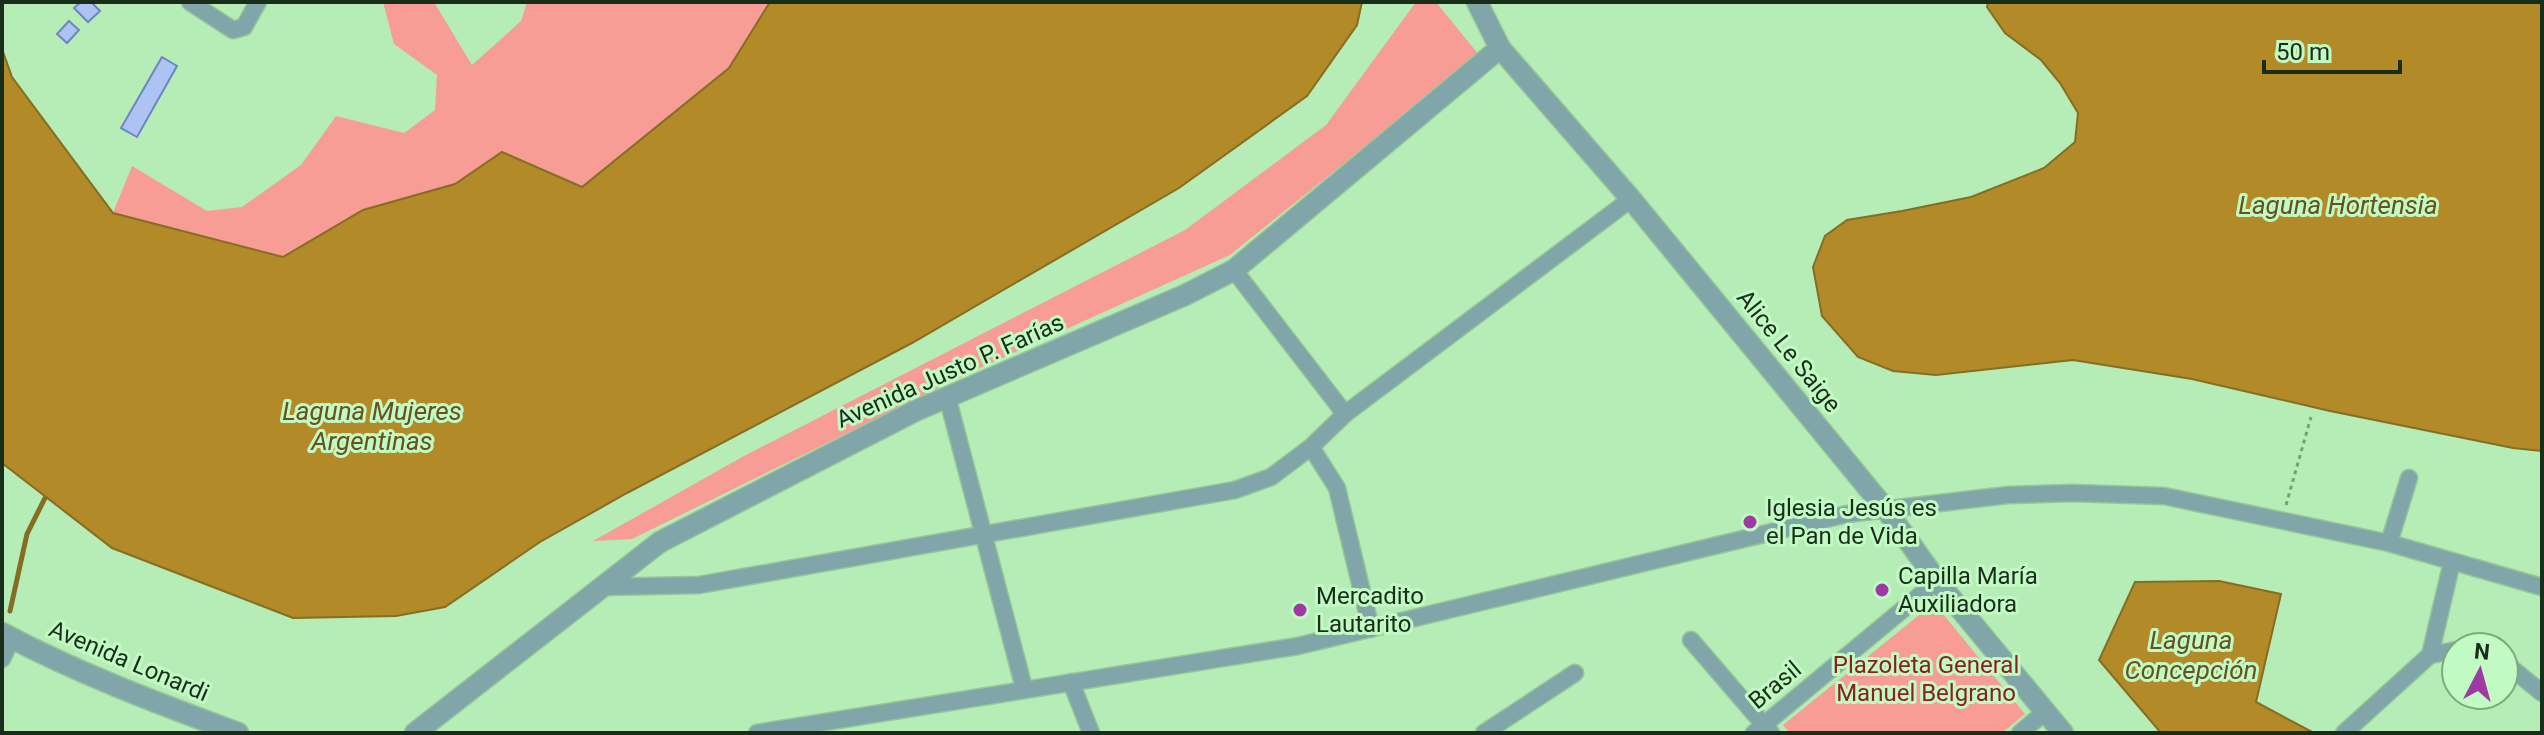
<svg xmlns="http://www.w3.org/2000/svg" width="2544" height="735" font-family="Roboto,sans-serif">
<style>
.green{fill:#f79d95}
.water{fill:#b28a27;stroke:#846e23;stroke-width:2}
.lines{fill:none;stroke-linecap:round;stroke-linejoin:round}
.stream{stroke:#846e23;stroke-width:5}
.building{fill:#acc3f4;stroke:#6d86c0;stroke-width:2}
.minor-casing{stroke:#97c798;stroke-width:19}
.tertiary-casing{stroke:#97c798;stroke-width:23}
.path{stroke:#76a077;stroke-width:3;stroke-dasharray:4 4;stroke-linecap:butt}
.minor{stroke:#80a6aa;stroke-width:16}
.tertiary{stroke:#80a6aa;stroke-width:20}
.poi-dot{fill:#9d3ba3;stroke:#c2fac4;stroke-width:3}
.labels{text-anchor:middle;stroke-width:6;stroke-linejoin:round;paint-order:stroke}
.street-label{font-size:24px;fill:#192e1a;stroke:#c2fac4}
.poi-label{font-size:24px;fill:#192e1a;stroke:#c2fac4;text-anchor:start}
.park-label{font-size:24px;fill:#8c1f20;stroke:#c2fac4}
.water-label{font-size:26px;font-style:italic;fill:#66511f;stroke:#c2fac4}
</style>
<rect width="100%" height="100%" fill="#b6edb7"/>
<path class="green" d="M383 2H434L472 65 521 21 527 2H770L729 68 582 187 502 153 455 184 363 210 283 257 113 213 132 166 207 211 242 207 301 165 336 116 404 133 435 110 437 75 394 44Z
M1416 2H1436L1479 55 1230 255 971 372 632 539 593 541 744 456 1185 230 1326 125Z
M1934 603 2025 714 2002 733H1790L1783 725Z"/>
<path class="water" d="M770 2H1362L1357 25 1307 96 1179 188 912 343 627 493 540 542 445 607 396 616 293 618 112 548 2 463V49L12 77 113 213 283 257 363 210 455 184 502 152 582 187 729 68Z
M1988 2H2542V451L2513 448 2330 411 2192 379 2073 360 1936 375 1893 371 1858 357 1822 316 1813 267 1825 236 1847 220 1902 211 1971 197 2044 168 2075 142 2078 113 2060 83 2041 60 2005 33 1987 7Z
M2219 581 2281 594 2256 702 2314 733H2161L2099 660 2135 582Z"/>
<g class="lines">
<path class="stream" d="M10 611 27 534 45 498"/>
</g>
<path class="building" d="M81 2H91L100 11 88 22 74 8Z
M69 21 79 30 67 43 57 34Z
M162 57 177 66 137 137 121 128Z"/>
<g class="lines">
<defs>
<path id="minor" d="M190 2 233 30 244 27 258 2
M1234 270 1345 414
M947 396 1024 688
M1311 447 1337 488 1371 629
M2389 543 2409 478
M603 587 699 585 1235 490 1271 477 1311 447 1345 414 1631 199
M1691 640 1771 733
M2469 647 2480 645 2484 647
M2430 655 2456 650
M2 659 12 638
M2504 662 2542 693
M1071 682 1091 733
M757 733 1298 646 1847 514 2008 495 2072 493 2164 496 2389 543 2542 587
M1484 733 1575 673
M1754 733 1937 581
M2020 733 2045 712
M2344 733 2430 655 2452 562"/>
<path id="tertiary" d="M1477 2 1500 48 1631 199 1887 511 1937 581 2063 733
M2 633C77 673 157 703 238 733
M415 733 660 542 915 411 1185 295 1234 270 1500 48"/>
</defs>
<use href="#minor" class="minor-casing"/>
<use href="#tertiary" class="tertiary-casing"/>
<path class="path" d="M2286 505 2311 417"/>
<use href="#minor" class="minor"/>
<use href="#tertiary" class="tertiary"/>
</g>
<g class="poi-dot">
<circle cx="1750" cy="522" r="8"/>
<circle cx="1882" cy="590" r="8"/>
<circle cx="1300" cy="610" r="8"/>
</g>
<g class="labels">
<g class="street-label">
<text transform="translate(1789 351) rotate(51)" y="8">Alice Le Saige</text>
<text transform="translate(950 371) rotate(-24)" y="8">Avenida Justo P. Farías</text>
<text transform="translate(129 661) rotate(23)" y="8">Avenida Lonardi</text>
<text transform="translate(1775 685) rotate(-40)" y="8">Brasil</text>
</g>
<g class="poi-label">
<text x="1766" y="516">Iglesia Jesús es<tspan x="1766" dy="28">el Pan de Vida</tspan></text>
<text x="1898" y="584">Capilla María<tspan x="1898" dy="28">Auxiliadora</tspan></text>
<text x="1316" y="604">Mercadito<tspan x="1316" dy="28">Lautarito</tspan></text>
</g>
<g class="park-label">
<text x="1926" y="673">Plazoleta General<tspan x="1926" dy="28">Manuel Belgrano</tspan></text>
</g>
<g class="water-label">
<text x="2338" y="214">Laguna Hortensia</text>
<text x="372" y="420">Laguna Mujeres<tspan x="372" dy="30">Argentinas</tspan></text>
<text x="2191" y="649">Laguna<tspan x="2191" dy="30">Concepción</tspan></text>
</g>
</g>
<rect width="2544" height="735" fill="none" stroke="#192e1a" stroke-width="8"/>
<g transform="translate(2480 671) rotate(6)"><circle r="38" fill="#c2fac4" stroke="#7ea880" stroke-width="2"/>
<path d="M0-6L14 30L0 20L-14 30Z" fill="#9d3ba3"/>
<text y="-12" font-size="22" font-weight="bold" text-anchor="middle" fill="#192e1a">N</text>
</g>
<path d="M2264 60v12h136v-12" fill="none" stroke="#192e1a" stroke-width="4"/>
<text x="2276" y="60" font-size="24" fill="#192e1a" stroke="#c2fac4" stroke-width="6" paint-order="stroke">50 m</text>
</svg>
